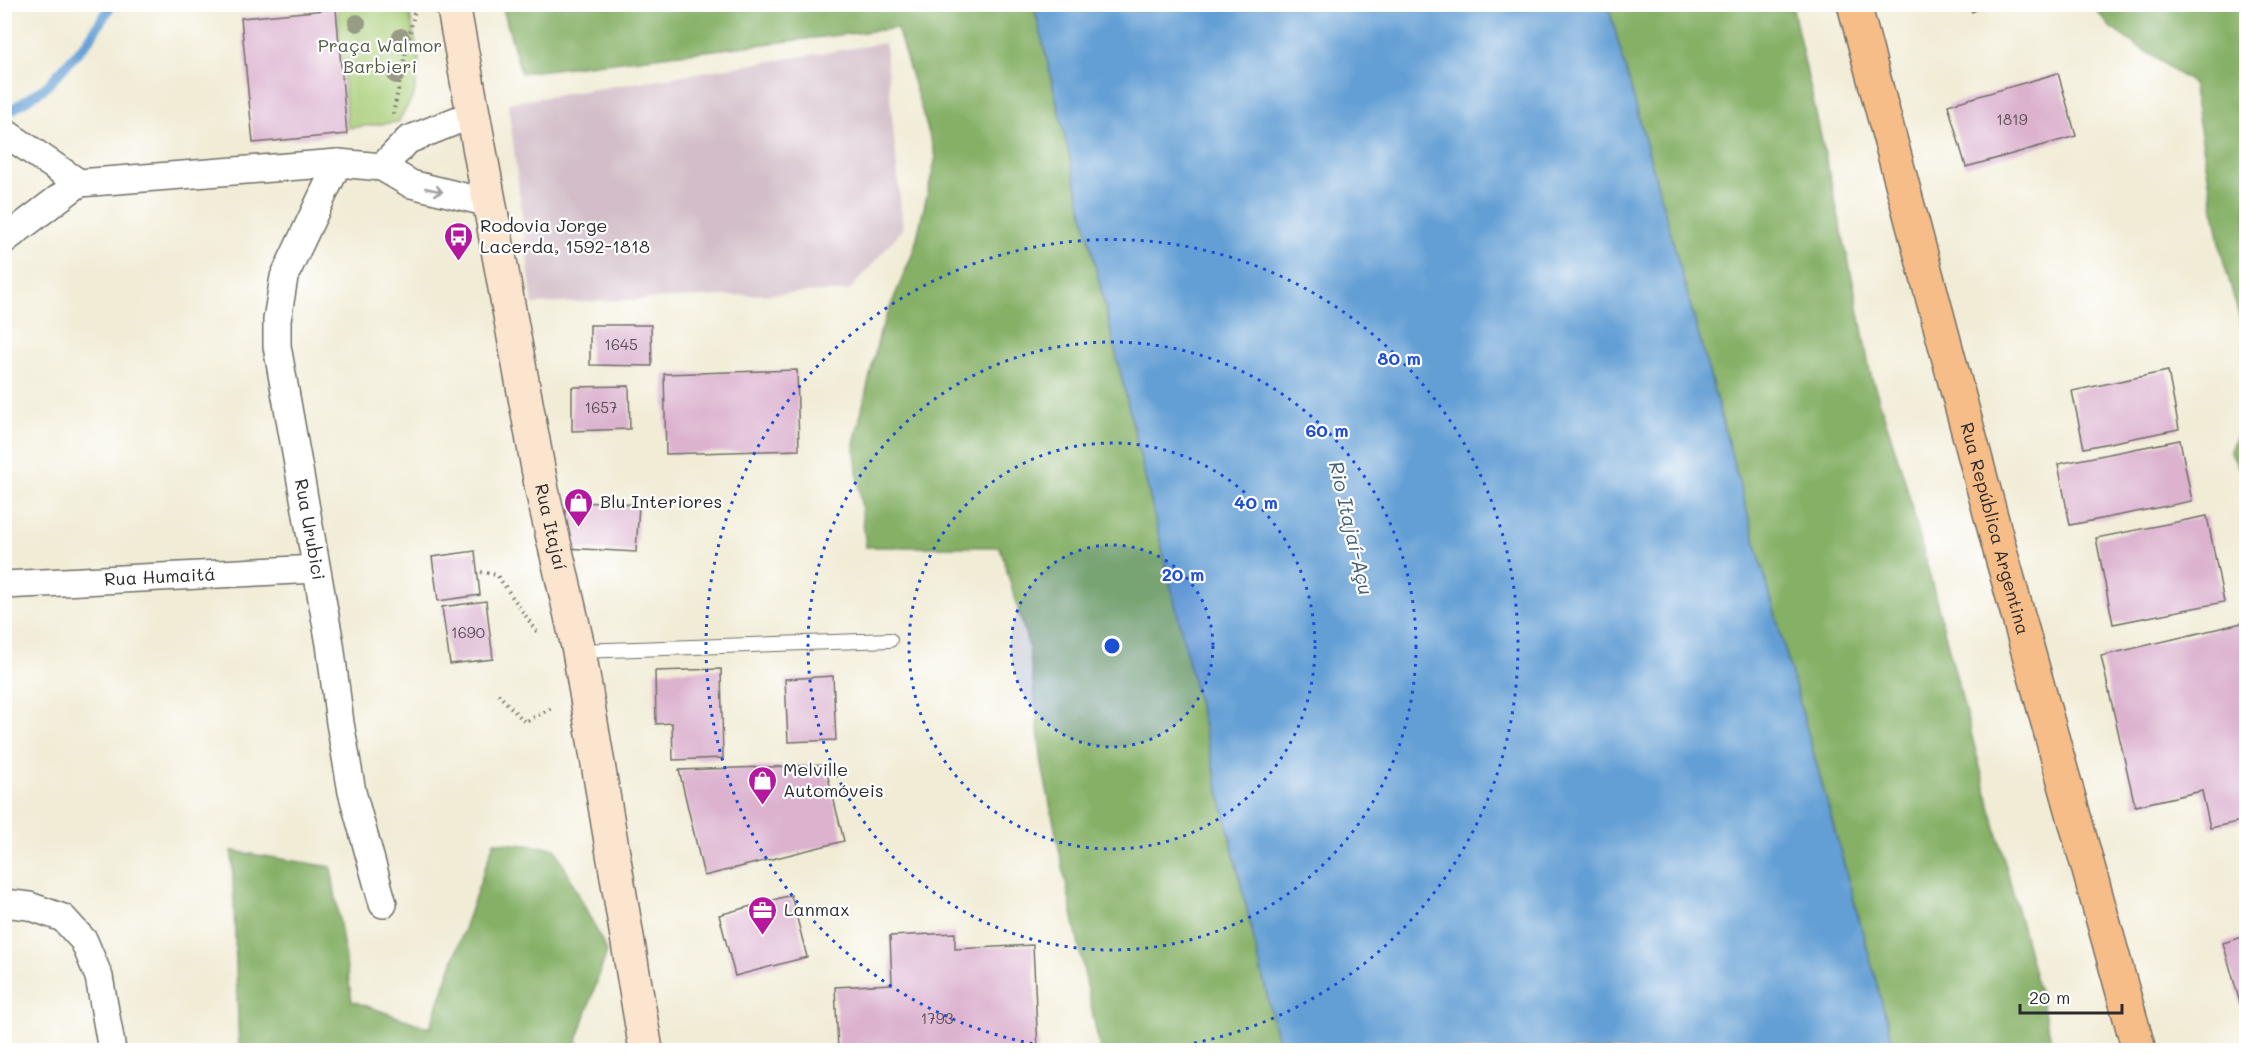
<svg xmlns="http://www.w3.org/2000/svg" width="2251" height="1055" font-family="Mali,sans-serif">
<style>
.industrial{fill:#d2bdc8}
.green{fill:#a7cc75;stroke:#697c50;stroke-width:1.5}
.forest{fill:#85b066;stroke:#586e48;stroke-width:1.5}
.water{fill:#639fd4;stroke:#476580;stroke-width:1.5}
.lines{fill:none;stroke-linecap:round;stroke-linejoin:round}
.stream{stroke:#639fd4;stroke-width:10}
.building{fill:#dcb2cf}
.service-casing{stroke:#706f67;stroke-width:16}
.minor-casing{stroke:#706f67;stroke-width:30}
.secondary-casing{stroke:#706f67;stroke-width:36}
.primary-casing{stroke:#706f67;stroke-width:36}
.path{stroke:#706f67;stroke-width:4;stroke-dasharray:1.5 4.5;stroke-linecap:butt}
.service{stroke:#fff;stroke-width:14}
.minor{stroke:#fff;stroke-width:27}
.secondary{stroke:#fce5cf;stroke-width:33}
.primary{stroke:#f7bd88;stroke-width:33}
.tree{fill:#989c84}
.oneway{stroke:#a0a0a0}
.ring{fill:none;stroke:#1d4ed8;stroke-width:3;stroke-dasharray:3 6}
.labels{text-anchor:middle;stroke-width:4.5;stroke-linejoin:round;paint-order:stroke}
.number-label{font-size:15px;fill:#574d54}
.park-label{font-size:18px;fill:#505b41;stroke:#fff}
.poi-label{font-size:18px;fill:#2b2b2b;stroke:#fff;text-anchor:start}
.street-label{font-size:18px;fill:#2b2b2b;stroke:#fff}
.water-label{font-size:20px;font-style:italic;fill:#445f77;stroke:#fff}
.centre{fill:#1d4ed8;stroke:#fff;stroke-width:3}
.ring-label{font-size:18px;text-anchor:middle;font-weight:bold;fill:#1d4ed8;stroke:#fff;stroke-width:4.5;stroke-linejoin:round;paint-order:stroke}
</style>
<rect width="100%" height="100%" fill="#fff"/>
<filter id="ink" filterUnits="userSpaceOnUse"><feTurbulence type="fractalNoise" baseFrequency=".0167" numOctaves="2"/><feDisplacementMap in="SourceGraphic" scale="12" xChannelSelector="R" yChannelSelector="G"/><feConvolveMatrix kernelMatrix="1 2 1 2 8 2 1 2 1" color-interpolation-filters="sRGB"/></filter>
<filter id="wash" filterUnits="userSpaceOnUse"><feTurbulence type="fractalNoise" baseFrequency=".008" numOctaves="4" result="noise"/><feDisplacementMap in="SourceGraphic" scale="24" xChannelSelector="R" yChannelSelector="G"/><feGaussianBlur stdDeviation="1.35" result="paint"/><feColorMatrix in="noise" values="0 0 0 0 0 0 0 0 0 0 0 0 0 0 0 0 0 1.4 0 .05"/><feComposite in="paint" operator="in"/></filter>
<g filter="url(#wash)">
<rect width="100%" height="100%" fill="#f1ecd6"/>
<path class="industrial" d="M885 43 903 229 849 291 533 304 508 103Z"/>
<path class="green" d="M337 5H408L419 60 414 95 398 122 348 128Z"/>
<path class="forest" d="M502 5H1034L1280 1050H1100L1042 765 1029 647 1000 547H866L854 444 880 332 914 250 936 157 897 28 521 73Z
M1608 5H1792L1855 291 1870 372 1904 477 2054 1050H1895Z
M2092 5H2246V341L2222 255 2192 83 2111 28Z
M2246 412V482L2230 451Z
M494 842 555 848 607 951 574 1050H239L232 851 331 867 352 1001 430 1028Z"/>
<path class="water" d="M1034 5H1608L1895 1050H1280Z"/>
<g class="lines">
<path class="stream" d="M4 115 46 87 88 41 112 4"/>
</g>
<g id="blocks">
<path class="building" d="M1968 4H1988L1972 12Z
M336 9 347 134 253 143 241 18Z
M2058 73 2076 136 1966 167 1948 105Z
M590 325H651L652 366 590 365Z
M797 370 799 450 666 454 664 374Z
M2168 371 2179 429 2084 448 2072 391Z
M629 386 630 429 572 431V387Z
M2180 440 2192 501 2070 525 2058 464Z
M581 502 639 505 636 552 565 548 566 510 573 505Z
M2207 516 2224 602 2113 624 2096 538Z
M475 551 480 595 438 601 432 557Z
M486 601 493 659 450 664 442 607Z
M2246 622V820L2210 828 2202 791 2135 806 2101 656Z
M721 669 723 758 673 760 672 723 656 724 655 671Z
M833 676 836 740 788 742 785 679Z
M825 765 844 841 704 876 679 770Z
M791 895 807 957 735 976 719 915Z
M955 933V949L1033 945 1038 1050H838L835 987 892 984 890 936Z
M2246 936V1024L2223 943Z"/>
</g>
</g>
<g filter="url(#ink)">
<use href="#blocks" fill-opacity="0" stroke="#706f67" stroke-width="1.5"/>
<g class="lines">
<defs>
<path id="service" d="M579 651 890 640"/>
<g id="minor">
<path d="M4 132 79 183 338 163 382 167 411 184 489 203"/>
<path id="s1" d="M338 163 284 277 277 320V346L330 644 340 723 352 792 383 904"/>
<path d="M382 167 408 140 473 114"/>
<path d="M4 240 79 183"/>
<path id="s2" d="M4 585 316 569"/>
<path d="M4 903 29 906 63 918 84 941 99 977 112 1050"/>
</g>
<g id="secondary">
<path id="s3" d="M453 4 542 490 579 651 646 1050"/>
</g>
<g id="primary">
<path id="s4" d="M1854 4 2001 554 2139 1050"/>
</g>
</defs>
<use href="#service" class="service-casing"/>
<use href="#minor" class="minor-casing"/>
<use href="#secondary" class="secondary-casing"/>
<use href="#primary" class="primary-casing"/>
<path class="path" d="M393 114 416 4
M481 572 497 575 539 635
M498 694 525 722 552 708"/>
<use href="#service" class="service"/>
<use href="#minor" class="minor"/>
<use href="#secondary" class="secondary"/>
<use href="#primary" class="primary"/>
</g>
<g class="tree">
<circle cx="357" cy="23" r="9"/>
<circle cx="401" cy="37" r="9"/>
<circle cx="396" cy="75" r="9"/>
</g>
<defs><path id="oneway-shaft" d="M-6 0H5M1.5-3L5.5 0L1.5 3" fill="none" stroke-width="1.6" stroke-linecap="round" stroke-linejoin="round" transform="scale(1.5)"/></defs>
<use class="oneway" href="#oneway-shaft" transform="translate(434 190) rotate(13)"/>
</g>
<circle cx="1112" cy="646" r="101" fill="#1d4ed8" fill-opacity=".12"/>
<g class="ring">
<circle cx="1112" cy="646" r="101"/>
<circle cx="1112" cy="646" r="203"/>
<circle cx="1112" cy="646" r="304"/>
<path d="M1077 1050A406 406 0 1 1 1147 1050"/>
</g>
<defs>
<symbol id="bus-pin" viewBox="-11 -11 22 30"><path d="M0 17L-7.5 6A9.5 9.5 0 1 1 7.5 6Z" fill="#b5179e" stroke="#fff"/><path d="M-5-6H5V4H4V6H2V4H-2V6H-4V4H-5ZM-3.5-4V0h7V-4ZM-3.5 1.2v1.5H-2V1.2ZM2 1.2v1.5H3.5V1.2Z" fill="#fff"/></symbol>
<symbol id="shop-pin" viewBox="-11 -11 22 30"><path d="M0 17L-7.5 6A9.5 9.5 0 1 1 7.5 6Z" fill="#b5179e" stroke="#fff"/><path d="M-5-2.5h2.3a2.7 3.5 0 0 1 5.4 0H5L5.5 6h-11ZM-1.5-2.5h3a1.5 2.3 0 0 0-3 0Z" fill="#fff"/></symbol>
<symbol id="office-pin" viewBox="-11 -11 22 30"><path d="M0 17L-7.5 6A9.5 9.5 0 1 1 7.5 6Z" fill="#b5179e" stroke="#fff"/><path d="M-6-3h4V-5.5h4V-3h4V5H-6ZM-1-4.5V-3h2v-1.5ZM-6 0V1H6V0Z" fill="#fff"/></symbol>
</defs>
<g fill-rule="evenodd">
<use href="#bus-pin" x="442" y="220" width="33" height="45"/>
<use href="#shop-pin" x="562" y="486" width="33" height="45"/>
<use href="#shop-pin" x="746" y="764" width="33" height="45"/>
<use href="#office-pin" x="746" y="894" width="33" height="45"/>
</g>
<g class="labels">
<g class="number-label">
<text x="2012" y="125">1819</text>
<text x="621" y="350">1645</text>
<text x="601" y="413">1657</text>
<text x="468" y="638">1690</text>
<text x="937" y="1024">1793</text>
</g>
<g class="park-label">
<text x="380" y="52">Praça Walmor<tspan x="380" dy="21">Barbieri</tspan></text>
</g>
<g class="poi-label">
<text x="480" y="232">Rodovia Jorge<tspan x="480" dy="21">Lacerda, 1592-1818</tspan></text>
<text x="600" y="508">Blu Interiores</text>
<text x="783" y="776">Melville<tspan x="783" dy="21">Automóveis</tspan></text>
<text x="784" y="916">Lanmax</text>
</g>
<g class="street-label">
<text dy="6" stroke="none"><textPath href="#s3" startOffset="532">Rua Itajaí</textPath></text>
<text dy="6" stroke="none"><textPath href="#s4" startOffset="543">Rua República Argentina</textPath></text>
<text dy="6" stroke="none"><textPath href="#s1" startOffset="382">Rua Urubici</textPath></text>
<text dy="6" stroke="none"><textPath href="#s2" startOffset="156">Rua Humaitá</textPath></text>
</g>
<g class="water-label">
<text transform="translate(1351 528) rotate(77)" y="7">Rio Itajaí-Açu</text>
</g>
</g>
<circle cx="1112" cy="646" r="9" class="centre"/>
<g class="ring-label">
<text x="1399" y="365">80 m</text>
<text x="1327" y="437">60 m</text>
<text x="1256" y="509">40 m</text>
<text x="1183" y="581">20 m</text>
</g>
<rect width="2251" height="1055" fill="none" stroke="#fff" stroke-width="24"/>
<path d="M2020 1004v9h102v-9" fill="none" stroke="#2b2b2b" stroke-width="3"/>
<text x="2029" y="1004" font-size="18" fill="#2b2b2b" stroke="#ffffff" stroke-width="4.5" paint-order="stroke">20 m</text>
</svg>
